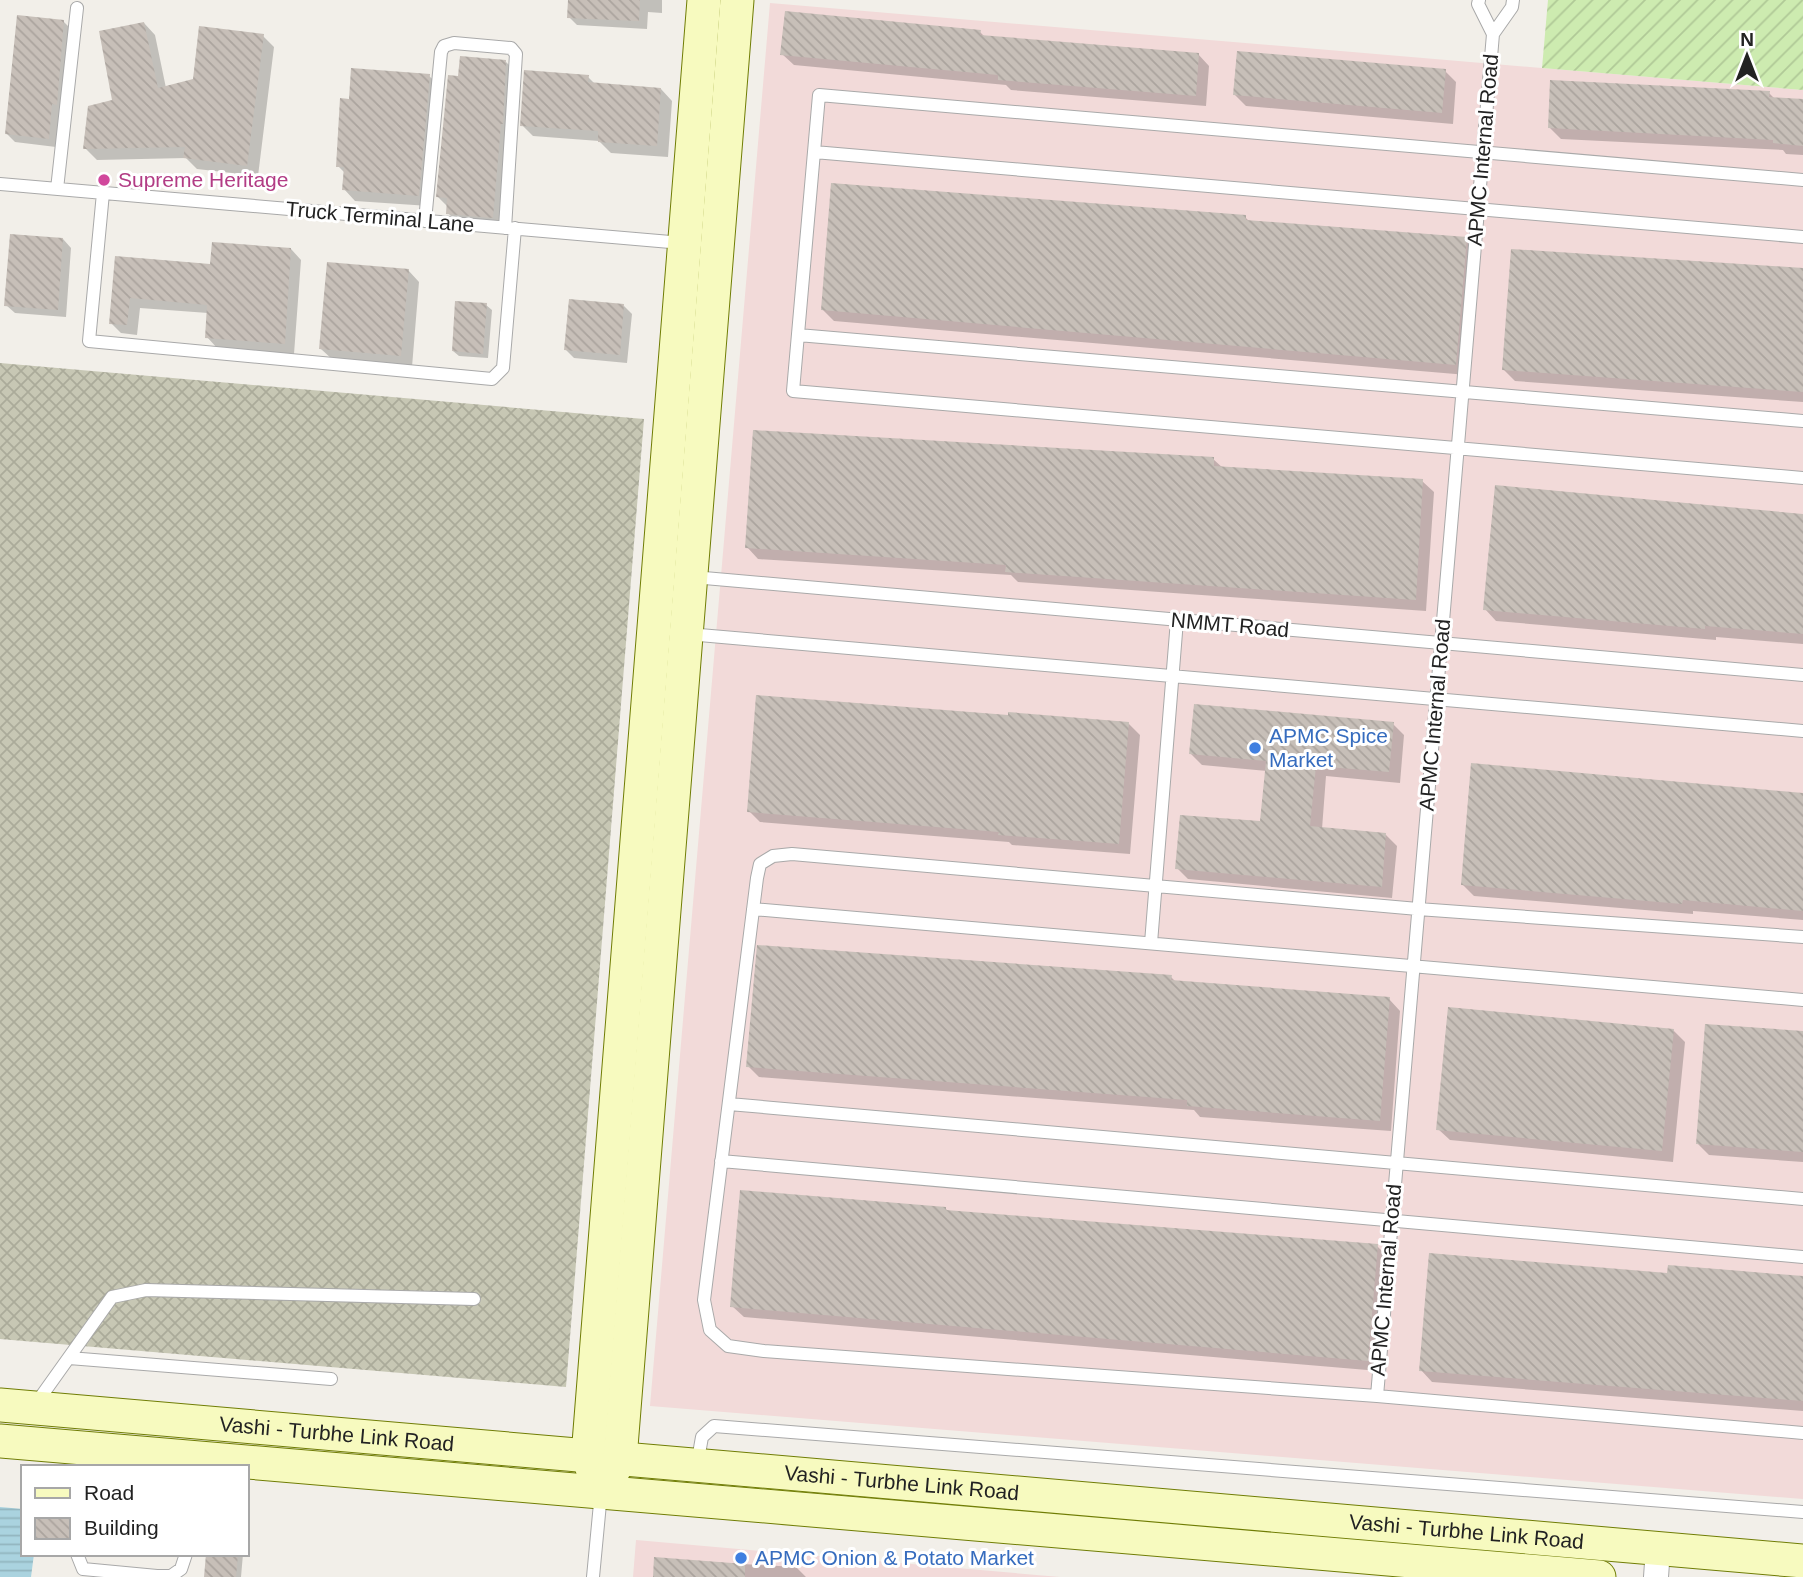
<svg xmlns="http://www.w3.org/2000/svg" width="1803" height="1577" font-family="Helvetica,sans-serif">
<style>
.commercial{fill:#f2dad9}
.construction{fill:url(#construction-cross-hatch)}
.garden{fill:url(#garden-furrows)}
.water{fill:url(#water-rules)}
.shadow{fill:#0003}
.building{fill:url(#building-back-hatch)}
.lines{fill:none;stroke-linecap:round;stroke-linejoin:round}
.lane-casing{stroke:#a9a9a9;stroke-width:14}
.street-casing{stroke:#a9a9a9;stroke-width:26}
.secondary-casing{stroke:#707d05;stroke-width:35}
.lane{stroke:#fff;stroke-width:12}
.street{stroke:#fff;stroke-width:24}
.secondary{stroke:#f7fabf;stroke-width:33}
.hotel-dot{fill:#d1479c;stroke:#fff;stroke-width:2.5}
.shop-dot{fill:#3f7fe0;stroke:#fff;stroke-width:2.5}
.labels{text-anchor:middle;stroke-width:6;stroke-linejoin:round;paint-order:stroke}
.street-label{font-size:21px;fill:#222;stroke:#fff}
.hotel-label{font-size:21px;fill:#b23c85;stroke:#fff;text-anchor:start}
.shop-label{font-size:21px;fill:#366cbe;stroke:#fff;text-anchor:start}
</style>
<defs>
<pattern id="construction-cross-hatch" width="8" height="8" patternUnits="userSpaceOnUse" patternTransform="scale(1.75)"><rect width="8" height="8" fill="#c7c7b4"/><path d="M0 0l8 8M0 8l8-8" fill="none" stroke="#abab9a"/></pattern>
<pattern id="garden-furrows" width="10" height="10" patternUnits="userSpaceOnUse" patternTransform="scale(1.75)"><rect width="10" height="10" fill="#cdebb0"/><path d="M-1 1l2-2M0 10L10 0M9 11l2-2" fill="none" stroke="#b0c997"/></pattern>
<pattern id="water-rules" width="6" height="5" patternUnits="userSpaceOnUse" patternTransform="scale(1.75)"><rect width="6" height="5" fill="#aad3df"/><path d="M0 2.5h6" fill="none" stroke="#92b5bf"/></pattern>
<pattern id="building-back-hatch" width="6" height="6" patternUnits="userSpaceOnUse" patternTransform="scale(1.75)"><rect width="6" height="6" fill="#c7bfb8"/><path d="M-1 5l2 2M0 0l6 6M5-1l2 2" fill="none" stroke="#aba49e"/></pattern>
</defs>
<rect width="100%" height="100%" fill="#f2efe9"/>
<path class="commercial" d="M770 3 1803 90V1499L650 1406Z
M636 1540 1060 1577H633Z"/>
<path class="construction" d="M0 363 644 419 566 1387 0 1339Z"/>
<path class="garden" d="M1548 0H1803V90L1542 68Z"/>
<path class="water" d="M0 1507 23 1509V1554H34L31 1577H0Z"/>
<path class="shadow" d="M570 0H662V13L648 12 647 29 577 25 569 17Z
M63 21 72 30 56 147 15 142 7 134Z
M144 23 155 35 166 88 195 81 263 36 274 47 258 176 197 169 186 158 97 160 85 148 114 101Z
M980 32 986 38 1198 54 1209 66 1206 106 1011 90 1006 85 794 65 782 54Z
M506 62 517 73 504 228 459 224 448 213V207L438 197 459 78Z
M1445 71 1456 82 1453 124 1246 106 1235 95Z
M429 76 441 87 429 206 355 201 344 189 345 173 338 166 350 101Z
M588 77 596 85 661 89 672 101 668 157 611 153 599 141 533 136 522 125Z
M1769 93 1775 99 1803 101V155L1786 154 1783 150 1561 139 1550 128Z
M1245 217 1250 222 1466 239 1477 250 1467 375 834 321 823 310Z
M63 239 71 248 66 317 15 313 6 305Z
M291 249 301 260 294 354 217 348 207 337 208 313 140 308 137 335 121 333 111 323 116 258 212 266Z
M408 270 419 282 412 367 333 360 321 349Z
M1803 270V402L1515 381 1504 370Z
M486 305 492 310 488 358 459 356 453 351Z
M624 306 632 314 627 363 574 358 566 350Z
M1213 459 1223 468 1422 481 1434 492 1426 611 1018 582 1011 575 758 559 747 547Z
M1803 516V644L1716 637V640L1496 621 1485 609Z
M1010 717 1128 723 1140 735 1130 854 1012 845 1009 842 760 822 749 811Z
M1393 724 1404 735 1400 783 1326 776 1322 829 1386 835 1397 846 1392 898 1188 879 1177 868 1262 823 1267 771 1202 765 1191 754Z
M1803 794V920L1693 911V914L1474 896 1463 885Z
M1171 977 1176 982 1389 999 1400 1011 1391 1131 1200 1117 1194 1110 759 1077 748 1066Z
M1673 1030 1685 1042 1673 1162 1450 1140 1438 1129Z
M1803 1032V1162L1709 1155 1698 1144Z
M945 1208 949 1212 1377 1246 1388 1257 1379 1371 744 1317 732 1306Z
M1668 1275 1803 1277V1411L1432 1382 1421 1370Z
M207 1554H243L241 1577H206Z
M656 1559 796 1567 806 1577H654Z"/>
<path class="building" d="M568 0H640L639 21 567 18Z
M785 11 981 30 980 35 1199 53 1196 96 998 80V75L780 55Z
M17 15 64 20 57 105 52 104 49 139 5 134Z
M144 22 158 88 193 79 199 26 264 34 247 166 183 158 185 147 83 149 88 106 112 100 99 31Z
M1237 51 1446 69 1442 113 1233 95Z
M460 56 506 60 503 124H501L493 218 446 214 447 198 436 197 448 75 458 76Z
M351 68 430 74 419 196 342 190 344 167H336L340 98 349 99Z
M524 70 589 75 588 82 661 88 657 146 598 142V131L520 126Z
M1550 80 1770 91 1769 97 1803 99V146L1773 143V140L1548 128Z
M831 183 1246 215V220L1467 237 1456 365 821 310Z
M10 234 63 238 58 310 4 306Z
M212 242 291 248 285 344 205 338 207 305 130 298 127 325 109 324 115 256 210 264Z
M1511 249 1803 268V392L1502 370Z
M327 262 409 269 401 356 319 349Z
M569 299 624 304 620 355 564 350Z
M455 301 487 303 483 354 452 351Z
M753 430 1214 457V466L1423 479 1416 600 1005 572 1006 565 745 548Z
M1495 485 1803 514V634L1705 626V629L1483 610Z
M756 695 1008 715V712L1129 722 1119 844 998 835 999 832 747 812Z
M1194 704 1394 722 1389 772 1316 766 1310 826 1386 833 1382 887 1175 869 1180 815 1260 821 1266 761 1189 754Z
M1471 763 1803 793V911L1683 900 1682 904 1461 885Z
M757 945 1172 975 1171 980 1390 997 1380 1121 1187 1106V1100L746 1067Z
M1448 1007 1674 1029 1662 1151 1436 1130Z
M1705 1024 1803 1031V1152L1696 1144Z
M740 1190 946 1207V1210L1378 1244 1368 1361 730 1307Z
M1429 1253 1667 1273 1668 1265 1803 1276V1401L1419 1371Z
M206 1554H238L236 1577H204Z
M654 1557 745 1564V1577H653Z"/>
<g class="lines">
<defs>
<path id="lane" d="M1479 0 1478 4 1493 34
M1493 34 1512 7 1513 0
M814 152 1803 237
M1803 180 819 95 793 391 1803 478
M0 184 682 243
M57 189 77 8
M103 193 89 341 492 379 503 368 515 228
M425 221 441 52 444 46 454 43 511 48 516 54 505 228
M798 335 1803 421
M693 577 1803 675
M688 634 1803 731
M753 909 1803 1000
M1803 937 1418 909 792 854 773 856 760 864 757 878 704 1300 710 1330 728 1346 764 1351 1377 1396 1803 1433
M1151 943 1177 620
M729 1104 1803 1199
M721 1161 1803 1257
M69 1358 331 1379
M1377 1396 1493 34
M35 1405 112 1297 146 1290 474 1299
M697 1465 702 1437 714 1426 1803 1512
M77 1554 83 1569 157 1576H171L181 1569 186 1554
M593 1577 601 1493"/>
<path id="street" d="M1656 1577 1658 1549"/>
<g id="secondary">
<path id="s1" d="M0 1405 1803 1561"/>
<path d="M0 1441 1599 1577"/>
<path d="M595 1477 588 1456 704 0"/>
<path d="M609 1478 620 1459 737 0"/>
</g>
</defs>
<use href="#lane" class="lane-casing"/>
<use href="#street" class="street-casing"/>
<use href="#secondary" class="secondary-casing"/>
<use href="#lane" class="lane"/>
<use href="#street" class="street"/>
<use href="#secondary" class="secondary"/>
</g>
<circle class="hotel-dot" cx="104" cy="180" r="7"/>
<g class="shop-dot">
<circle cx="1255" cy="748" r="7"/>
<circle cx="741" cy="1558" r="7"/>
</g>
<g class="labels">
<g class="street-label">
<text transform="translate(1483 150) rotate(-85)" y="7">APMC Internal Road</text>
<text transform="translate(380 217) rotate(5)" y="7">Truck Terminal Lane</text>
<text transform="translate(1230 625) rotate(5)" y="7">NMMT Road</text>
<text transform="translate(1435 715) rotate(-85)" y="7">APMC Internal Road</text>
<text transform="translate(1386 1280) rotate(-85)" y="7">APMC Internal Road</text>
<text dy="7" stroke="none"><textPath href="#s1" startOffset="338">Vashi - Turbhe Link Road</textPath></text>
<text dy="7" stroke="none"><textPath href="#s1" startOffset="905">Vashi - Turbhe Link Road</textPath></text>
<text dy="7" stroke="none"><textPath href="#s1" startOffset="1472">Vashi - Turbhe Link Road</textPath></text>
</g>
<g class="hotel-label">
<text x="118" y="187">Supreme Heritage</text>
</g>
<g class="shop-label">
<text x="1269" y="743">APMC Spice<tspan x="1269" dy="24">Market</tspan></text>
<text x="755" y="1565">APMC Onion &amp; Potato Market</text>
</g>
</g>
<rect x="21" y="1465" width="228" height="91" fill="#ffffff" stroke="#a7a7a7" stroke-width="2"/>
<rect x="35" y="1488" width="35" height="10" fill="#f7fabf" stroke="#a7a7a7" stroke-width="2"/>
<text x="84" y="1500" font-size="21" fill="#222222">Road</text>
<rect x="35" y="1518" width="35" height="21" fill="url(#building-back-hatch)" stroke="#a7a7a7" stroke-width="2"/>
<text x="84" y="1535" font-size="21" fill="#222222">Building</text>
<g transform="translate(1747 56)" stroke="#ffffff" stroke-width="5" paint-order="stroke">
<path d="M0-5L12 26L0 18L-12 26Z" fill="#222222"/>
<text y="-10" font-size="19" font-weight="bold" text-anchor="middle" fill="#222222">N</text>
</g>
</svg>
